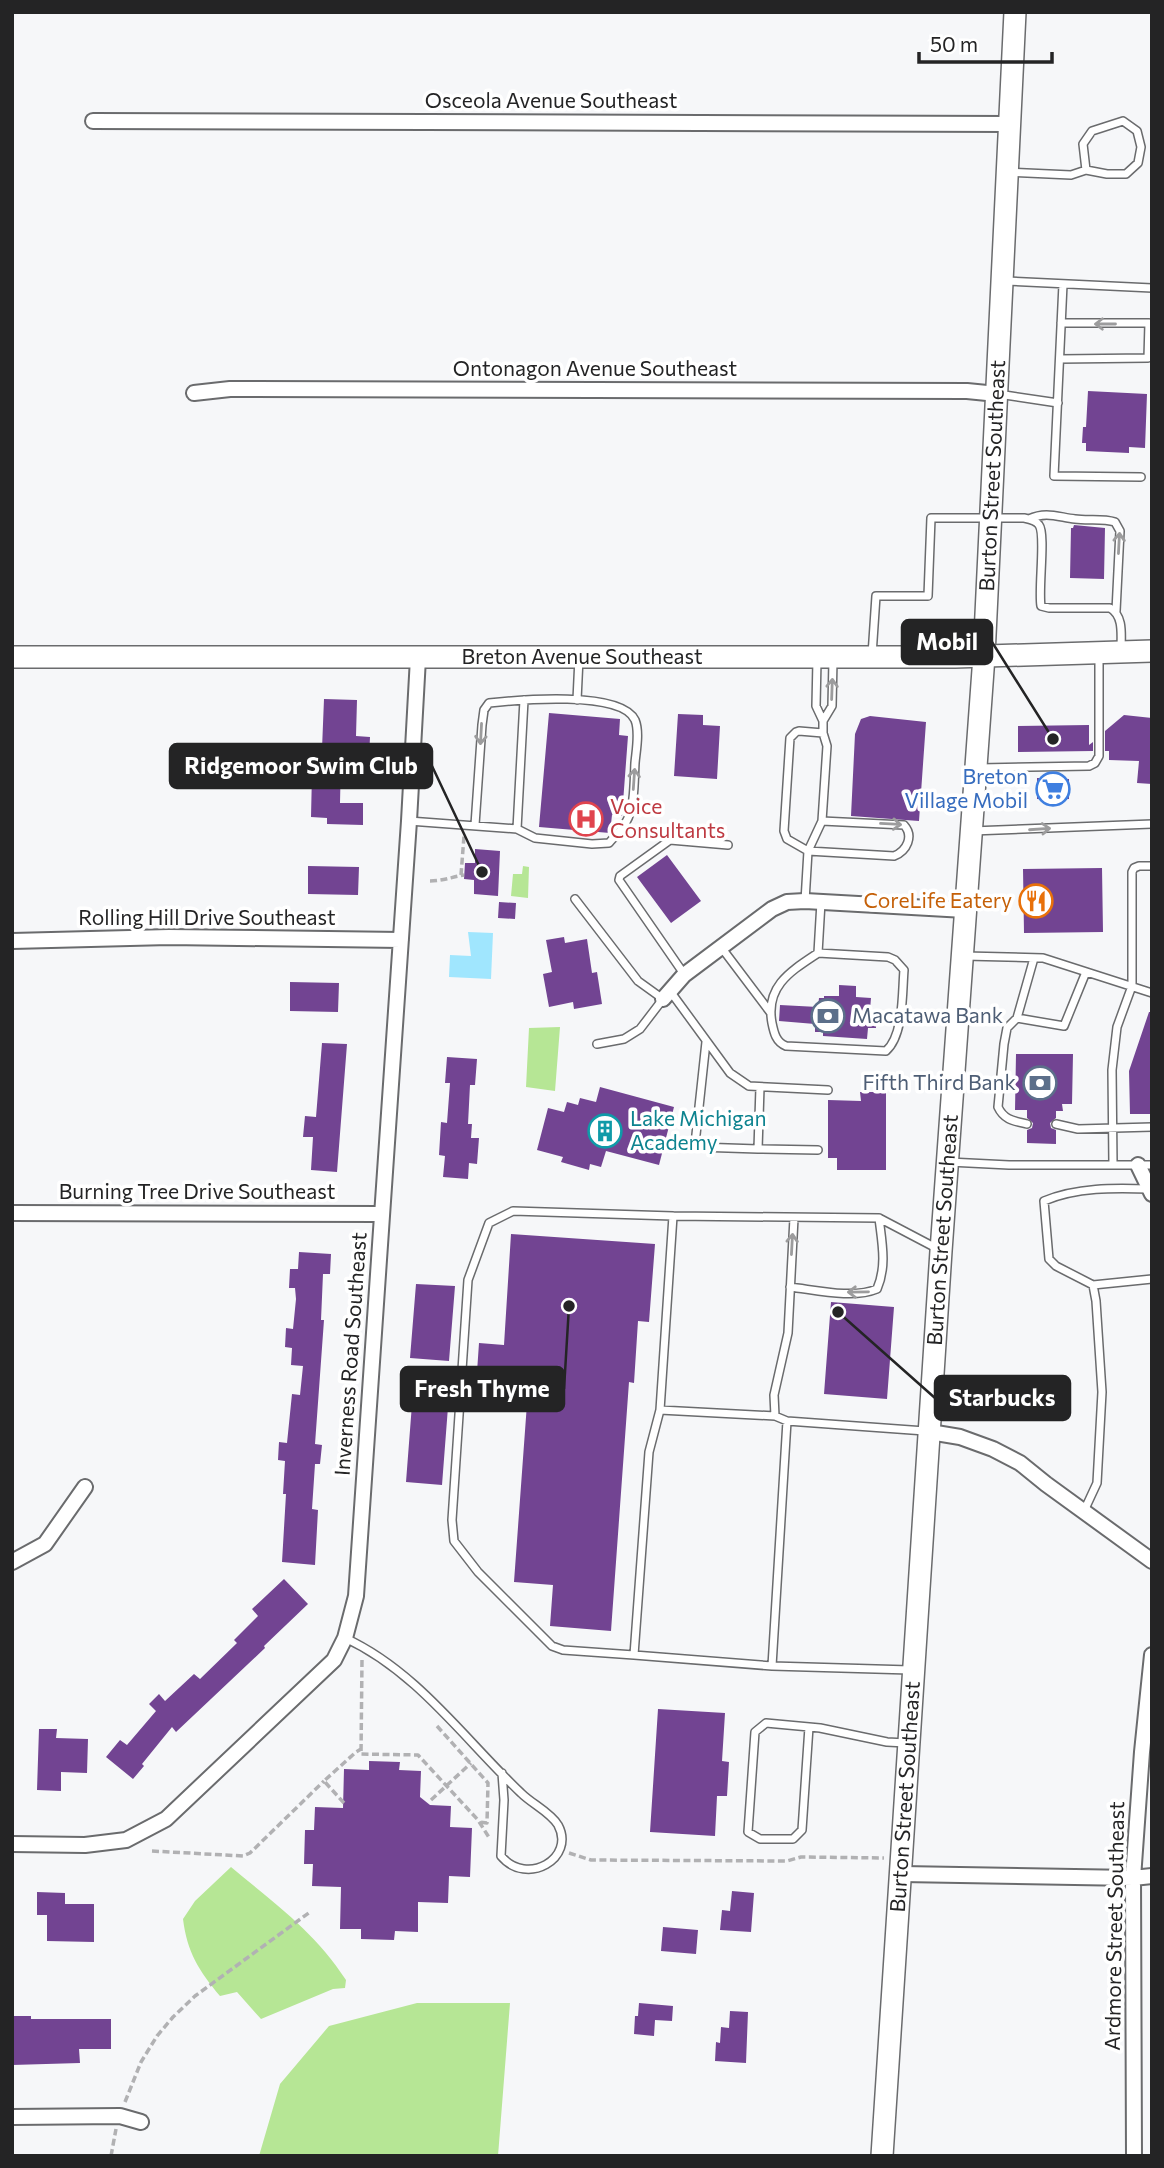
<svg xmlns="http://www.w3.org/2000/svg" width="1164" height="2168" font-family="Commissioner,sans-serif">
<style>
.green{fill:#b6e695}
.water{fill:#a0e6fe}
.building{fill:#724492}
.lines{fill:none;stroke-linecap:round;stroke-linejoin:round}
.service-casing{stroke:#6a6b6d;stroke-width:10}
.minor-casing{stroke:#6a6b6d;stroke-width:18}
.secondary-casing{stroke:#6a6b6d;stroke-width:24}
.path{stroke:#b1b1b3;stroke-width:3.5;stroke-dasharray:7 3.5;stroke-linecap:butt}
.service{stroke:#fff;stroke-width:7}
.minor{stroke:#fff;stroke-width:14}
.secondary{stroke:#fff;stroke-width:21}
.oneway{stroke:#9c9c9d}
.labels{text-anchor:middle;stroke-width:7;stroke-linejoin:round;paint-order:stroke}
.street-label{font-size:21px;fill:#242425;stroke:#fff}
.shop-label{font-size:21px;fill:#366cbe;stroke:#fff;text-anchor:end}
.health-label{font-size:21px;fill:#be3a42;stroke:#fff;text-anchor:start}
.food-label{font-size:21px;fill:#c56008;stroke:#fff;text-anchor:end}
.service-label{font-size:21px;fill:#4e5e75;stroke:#fff;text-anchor:start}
.culture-label{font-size:21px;fill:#0d838f;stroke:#fff;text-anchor:start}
.leader{fill:none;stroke:#242425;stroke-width:2.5}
.callout-dot{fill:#242425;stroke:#fff;stroke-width:2.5}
.callout{fill:#242425;stroke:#242425;stroke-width:2.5}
.callout-label{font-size:23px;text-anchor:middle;font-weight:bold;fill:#fff}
</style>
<rect width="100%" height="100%" fill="#f6f7f9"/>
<path class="green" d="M523 866 529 867 528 898 511 896 513 874H522Z
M560 1027 555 1091 526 1087 529 1028Z
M231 1867C275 1904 314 1931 346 1980L345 1988 333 1989 261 2019 237 1992 220 1996C199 1971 187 1952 183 1919L195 1901Z
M417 2003H510L498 2156H259L280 2084 329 2026Z"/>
<path class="water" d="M468 932 493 933 491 979 449 977 450 955 471 956Z"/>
<path class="building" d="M1088 391 1147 394 1145 448 1129 447V453L1086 451V443H1082L1083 427H1086Z
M1074 525 1105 528 1104 579 1070 578 1071 528H1073Z
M324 699 357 700 356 736 370 737 369 759 341 758 340 803H363V825L327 824V818L311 817 312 773 321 774Z
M549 713 620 719 619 735 628 736 622 816 612 815 610 833 539 827Z
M678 714 703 715V725L720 726 717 779 674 776Z
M1124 715 1152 718V784L1137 783 1139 761 1109 760V751H1105V731Z
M870 716 926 722 919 821 851 816 855 734 861 719Z
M1089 725V745L1093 742V751L1018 752V726Z
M1037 778 1069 779V799H1037Z
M475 849 500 851 498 896 474 894V880L464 879 465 863H475Z
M667 855 701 901 671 923 637 877Z
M308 866 359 867 358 895 308 894Z
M1102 868 1103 932 1024 933 1023 869Z
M499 902 516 903 515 919 498 918Z
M564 937 565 943 587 939 592 973 597 972 602 1004 574 1009 573 1002 549 1007 543 974 552 972 546 940Z
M290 982 339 983 338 1012 290 1011Z
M839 985 856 986V997L871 998 870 1010H877L876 1028H868L867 1039 823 1036V1032H815V1024L779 1021 780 1005 818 1007 819 998H824V996H839Z
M1149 1012H1152V1114H1130L1129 1071Z
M322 1043 347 1044 337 1172 311 1170 313 1137H303L305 1116 316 1117Z
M1016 1054H1073L1072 1104H1062L1063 1111H1056V1118L1050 1123 1051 1128 1056 1130V1144L1027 1143V1130L1032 1128 1033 1123 1027 1118V1110H1015Z
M447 1057 477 1059 475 1085H470L468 1124H472L471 1138H479L477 1164 469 1163 468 1179 443 1177 445 1156 439 1155 441 1122 447 1123 450 1083H445Z
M600 1087 674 1107 659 1165 606 1151 601 1167 590 1164 589 1170 561 1162 563 1157 537 1150 548 1108 564 1112 567 1102 578 1105 580 1098 596 1102Z
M860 1092H886V1170H837V1158H828V1100L861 1101Z
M511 1234 655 1244 649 1322 638 1321 634 1383 629 1382 611 1631 550 1626 553 1585 514 1582 529 1376 477 1372 479 1343 504 1345Z
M299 1252 331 1254 330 1274H323L321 1320H324L315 1444 322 1445 320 1464H315L312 1509 318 1510 315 1565 282 1562 286 1494H283L285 1461 278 1460 279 1442 287 1443 292 1394 300 1395 303 1366 291 1365 292 1348 285 1347 286 1328 293 1329 296 1299 295 1288H289L290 1269H298Z
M416 1284 455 1286 449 1361 410 1358Z
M831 1302 894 1307 887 1399 824 1394Z
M413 1391 449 1394 442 1485 406 1482Z
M284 1579 308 1604 264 1646 265 1648 176 1732 172 1727 142 1764 144 1766 133 1779 106 1757 120 1740 127 1745 156 1711 149 1704 159 1694 165 1701 194 1674 200 1679 237 1643 234 1640 258 1616 252 1609Z
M658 1709 725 1713 722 1761 729 1762 727 1796H717L715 1836 650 1832Z
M39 1729H57L56 1738 88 1739 87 1773 61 1772V1791L37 1790Z
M369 1761 400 1762 399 1770 421 1771 420 1797 430 1805 451 1806 450 1827 472 1828 470 1877 449 1876 448 1903 418 1902V1932L395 1931 394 1940 361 1939V1929H340L341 1887 312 1886 313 1864H304L305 1830H314L315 1807 343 1808 344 1769 369 1770Z
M732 1891 754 1893 751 1932 720 1930 722 1910 730 1911Z
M37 1892 65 1893V1904H94V1942L47 1941V1915H37Z
M663 1927 698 1930 696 1954 661 1951Z
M639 2003 673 2006 672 2021 655 2020 654 2036 634 2034 635 2016H638Z
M730 2011 748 2012 746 2063 715 2061 716 2042 720 2043 721 2027 729 2028Z
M12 2016H31V2019H111V2049H79L80 2063 12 2065Z"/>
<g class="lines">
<defs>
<path id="service" d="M1008 172 1071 175 1086 170 1107 174H1126L1138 163 1141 147 1137 131 1123 121 1092 131 1083 144 1086 170
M1006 281 1152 288
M1063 284 1054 476 1141 477
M1060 359 1148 358 1149 323H1061
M998 394 1058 403
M1029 519C1046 511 1058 517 1075 519 1088 521 1102 518 1115 522L1120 531 1116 611
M872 655 876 596H928L931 518H1024C1029 519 1036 520 1039 525 1046 534 1038 589 1041 606L1049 608H1110C1124 616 1121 635 1121 650
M817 660 816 706 823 721
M577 700 579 658
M980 768 1089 766 1095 763 1099 756V654
M409 821 517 829 535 838 592 844 609 843C615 836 622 830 626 822 635 808 634 780 635 763 636 751 640 732 635 720 621 690 517 700 489 703L484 710 482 725 475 825
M822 821 904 825C914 836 907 851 894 856L808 851 787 839 784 831 790 738 796 732 799 731 823 733
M517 829 524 700
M972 831 1152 824
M575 899 638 981 663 999 640 1029 624 1039 597 1044
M805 901 808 851 822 821 827 746 823 733V721L832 706 833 660
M721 947 770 1012
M818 953 888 957 895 960 904 970C902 993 904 1035 886 1051L786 1046C776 1042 774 1033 772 1023 765 986 791 971 818 953Z
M818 953 821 902
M965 956 1043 958 1152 993
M1034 958 1017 1018 1064 1026 1086 972
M684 974 619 880 620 876 670 840 728 845
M670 991 730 1073 749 1086 828 1090
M1017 1018 1007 1028 1004 1044 998 1107C1004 1120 1014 1121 1027 1124
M706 1042 695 1144 698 1147 758 1149
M760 1087 758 1149 818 1150
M1056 1124 1078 1129 1152 1127
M949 1162 1009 1165H1152
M1113 1165 1112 1070 1117 1027 1132 986V872L1134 868 1139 866H1152
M1093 1285 1152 1279
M790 1287C816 1290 853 1299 877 1289 887 1266 882 1243 879 1218
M660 1410 649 1452 634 1655 772 1666
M775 1416 774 1395 788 1333 794 1218
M787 1421 772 1666 910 1670
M925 1431 787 1421 775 1416 660 1410 673 1216 879 1218 938 1249
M1084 1511 1097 1483 1102 1392 1096 1301 1093 1285 1056 1266 1049 1259 1044 1201C1077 1187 1114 1188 1149 1189
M345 1638C417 1671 465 1740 521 1793 532 1804 550 1812 558 1825 576 1858 527 1887 501 1856L504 1800 502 1773
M634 1655 563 1650 552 1646 478 1572 454 1541 452 1520 468 1280 489 1223 513 1211 673 1216
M809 1727 802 1830 793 1839H760L748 1832 755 1732 766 1723 820 1728 887 1742 906 1743"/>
<path id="minor" d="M93 121 1010 124
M194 393 230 389 967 391 997 394
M12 941 169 937 401 940
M663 999 684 975 772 909 787 902 805 901 965 910
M1138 1165 1152 1194
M12 1213 382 1214
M930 1432 960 1437 993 1449 1020 1463 1046 1484 1152 1561
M12 1562 45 1544 85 1487
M12 1844 85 1845 126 1840 166 1819 334 1660 345 1638 356 1596 409 821 418 658
M902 1874 1133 1878 1152 1876
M12 2117 120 2116 141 2122
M1134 2156 1133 1878 1142 1752 1152 1655"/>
<g id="secondary">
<path id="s1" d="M12 657H955L1152 651"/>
<path id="s2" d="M882 2156 941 1251 984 656 1015 12"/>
</g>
</defs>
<use href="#service" class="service-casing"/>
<use href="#minor" class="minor-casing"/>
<use href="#secondary" class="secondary-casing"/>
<path class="path" d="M461 875 464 836
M430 881C442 881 452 877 464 875
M362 1660 361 1754 418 1755 478 1820 490 1839
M437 1726 488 1783 487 1823 479 1822
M431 1800 471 1763
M344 1803 324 1781 356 1752 361 1749
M152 1851 243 1856 250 1853 324 1781
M569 1853 591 1860 787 1861 801 1857 884 1858
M125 2102 141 2062 157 2036 173 2017 195 1996 310 1912
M111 2156 116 2129"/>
<use href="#service" class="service"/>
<use href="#minor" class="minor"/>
<use href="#secondary" class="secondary"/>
</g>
<defs><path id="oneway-shaft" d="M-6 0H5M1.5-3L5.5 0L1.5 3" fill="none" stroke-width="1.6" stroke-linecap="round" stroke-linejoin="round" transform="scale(1.75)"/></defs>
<g class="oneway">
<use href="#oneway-shaft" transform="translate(1105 324) rotate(-180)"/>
<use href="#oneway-shaft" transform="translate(1119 543) rotate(-87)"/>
<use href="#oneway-shaft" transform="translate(832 689) rotate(-88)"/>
<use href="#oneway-shaft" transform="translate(481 734) rotate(93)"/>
<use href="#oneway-shaft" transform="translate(634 779) rotate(-86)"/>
<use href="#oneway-shaft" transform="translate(891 824) rotate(3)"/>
<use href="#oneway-shaft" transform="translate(1040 829) rotate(-4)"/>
<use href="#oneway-shaft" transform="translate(792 1244) rotate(-87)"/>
<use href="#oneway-shaft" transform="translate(858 1292) rotate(179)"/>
</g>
<defs>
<symbol id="supermarket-ring" viewBox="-11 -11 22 22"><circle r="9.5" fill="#fff" stroke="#3f7fe0" stroke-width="1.5"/><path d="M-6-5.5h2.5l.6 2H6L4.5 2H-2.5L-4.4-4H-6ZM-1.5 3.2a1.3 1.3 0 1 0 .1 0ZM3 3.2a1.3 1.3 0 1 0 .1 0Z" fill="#3f7fe0"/></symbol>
<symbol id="hospital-ring" viewBox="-11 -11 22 22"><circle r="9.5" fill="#fff" stroke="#e0444e" stroke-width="1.5"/><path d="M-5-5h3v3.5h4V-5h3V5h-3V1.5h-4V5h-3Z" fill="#e0444e"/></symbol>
<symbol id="restaurant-ring" viewBox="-11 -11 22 22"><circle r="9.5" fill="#fff" stroke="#e8710a" stroke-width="1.5"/><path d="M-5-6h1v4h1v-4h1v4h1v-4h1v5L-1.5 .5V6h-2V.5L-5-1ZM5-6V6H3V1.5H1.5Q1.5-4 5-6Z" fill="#e8710a"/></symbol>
<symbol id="bank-ring" viewBox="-11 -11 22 22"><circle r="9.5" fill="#fff" stroke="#5c6f8a" stroke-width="1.5"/><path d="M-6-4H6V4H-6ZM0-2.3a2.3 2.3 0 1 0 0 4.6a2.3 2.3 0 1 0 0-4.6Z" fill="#5c6f8a"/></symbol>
<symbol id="building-ring" viewBox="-11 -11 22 22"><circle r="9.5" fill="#fff" stroke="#0f9aa8" stroke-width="1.5"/><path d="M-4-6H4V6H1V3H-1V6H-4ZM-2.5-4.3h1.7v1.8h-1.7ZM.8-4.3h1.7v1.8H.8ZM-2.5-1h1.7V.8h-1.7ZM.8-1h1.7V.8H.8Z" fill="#0f9aa8"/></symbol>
</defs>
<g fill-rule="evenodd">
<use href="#supermarket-ring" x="1034" y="770" width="38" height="38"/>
<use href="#hospital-ring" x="567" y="800" width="38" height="38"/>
<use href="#restaurant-ring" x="1017" y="882" width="38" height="38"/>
<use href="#bank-ring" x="809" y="997" width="38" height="38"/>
<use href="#bank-ring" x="1021" y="1064" width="38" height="38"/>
<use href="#building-ring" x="586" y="1112" width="38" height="38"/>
</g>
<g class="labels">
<g class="street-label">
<text x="551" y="108">Osceola Avenue Southeast</text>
<text x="595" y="376">Ontonagon Avenue Southeast</text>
<text dy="7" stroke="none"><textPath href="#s2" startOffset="1684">Burton Street Southeast</textPath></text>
<text dy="7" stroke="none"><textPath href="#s1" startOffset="570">Breton Avenue Southeast</textPath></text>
<text x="207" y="925">Rolling Hill Drive Southeast</text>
<text x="197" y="1199">Burning Tree Drive Southeast</text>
<text dy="7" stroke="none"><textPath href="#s2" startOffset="928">Burton Street Southeast</textPath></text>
<text transform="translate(351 1354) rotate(-86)" y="7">Inverness Road Southeast</text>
<text dy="7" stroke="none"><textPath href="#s2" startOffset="360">Burton Street Southeast</textPath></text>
<text transform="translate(1115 1926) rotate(-89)" y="7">Ardmore Street Southeast</text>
</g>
<g class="shop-label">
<text x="1028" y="784">Breton<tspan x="1028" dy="24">Village Mobil</tspan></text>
</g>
<g class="health-label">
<text x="610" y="814">Voice<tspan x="610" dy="24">Consultants</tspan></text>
</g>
<g class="food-label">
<text x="1012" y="908">CoreLife Eatery</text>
</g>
<g class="service-label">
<text x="852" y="1023">Macatawa Bank</text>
<text x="1016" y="1090" text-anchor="end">Fifth Third Bank</text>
</g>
<g class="culture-label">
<text x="630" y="1126">Lake Michigan<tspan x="630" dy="24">Academy</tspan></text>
</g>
</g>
<path class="leader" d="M1053 739L992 642M482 872L432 766M569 1306L564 1389M838 1312L935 1398"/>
<g class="callout-dot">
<circle cx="1053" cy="739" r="7"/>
<circle cx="482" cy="872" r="7"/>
<circle cx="569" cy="1306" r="7"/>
<circle cx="838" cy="1312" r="7"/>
</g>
<g class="callout">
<rect x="902" y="620" width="90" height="44" rx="7"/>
<rect x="170" y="744" width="262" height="44" rx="7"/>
<rect x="401" y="1367" width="163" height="44" rx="7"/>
<rect x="935" y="1376" width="135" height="44" rx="7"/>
</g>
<g class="callout-label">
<text x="947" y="650">Mobil</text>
<text x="301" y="774">Ridgemoor Swim Club</text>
<text x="482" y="1397">Fresh Thyme</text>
<text x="1002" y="1406">Starbucks</text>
</g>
<rect width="1164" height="2168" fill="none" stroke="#242425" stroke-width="28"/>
<path d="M919 52v10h133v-10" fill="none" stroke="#242425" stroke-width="3.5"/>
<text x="930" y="52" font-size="21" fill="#242425" stroke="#ffffff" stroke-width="5" paint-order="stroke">50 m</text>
</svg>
